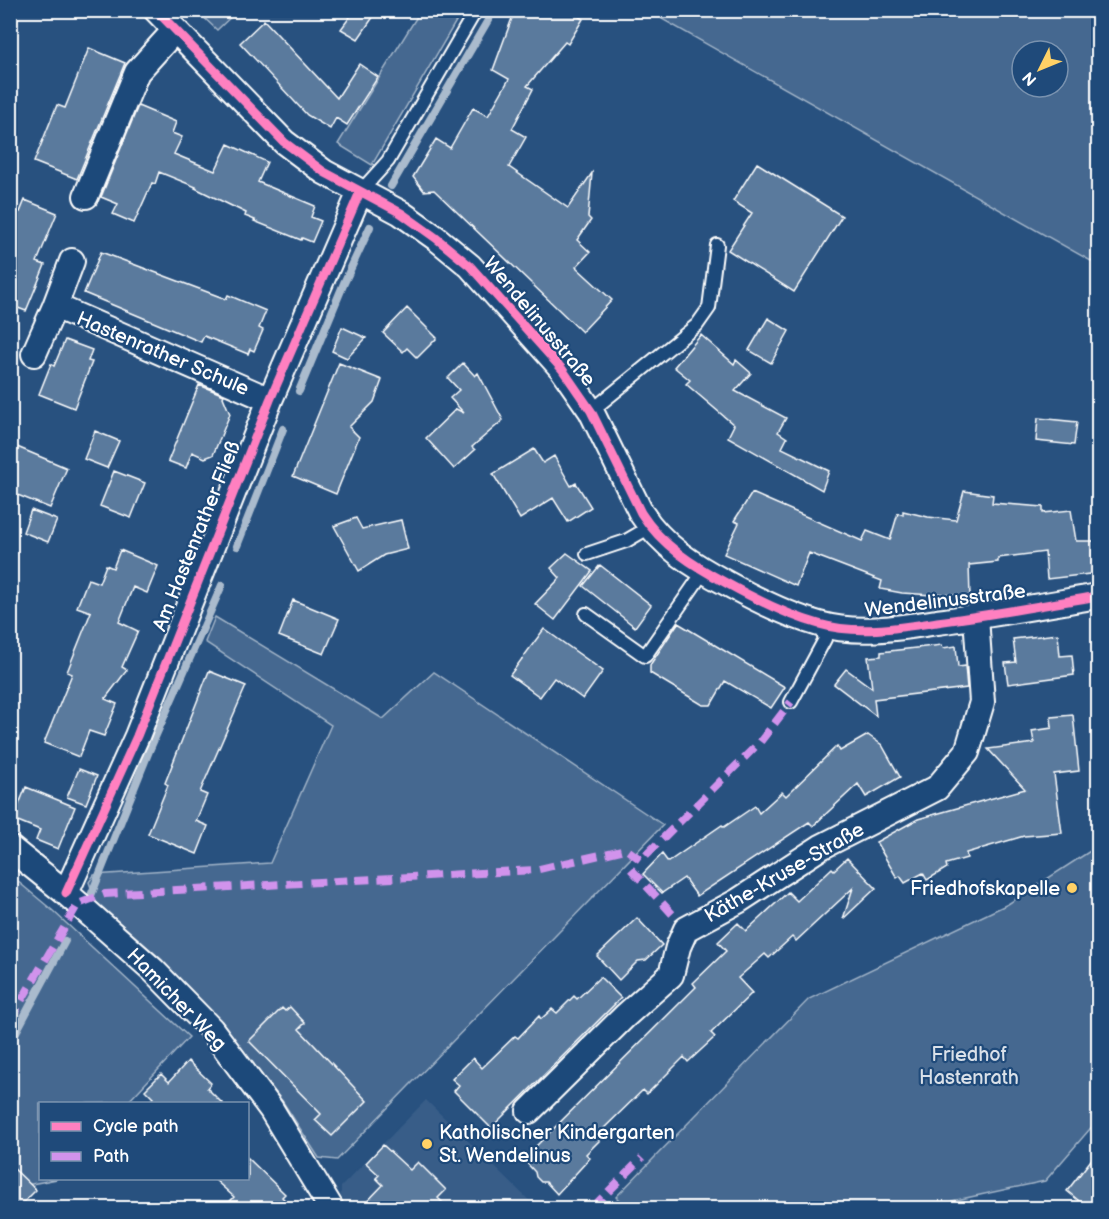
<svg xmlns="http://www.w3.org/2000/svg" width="1109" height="1219" font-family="'Balsamiq Sans',sans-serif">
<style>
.built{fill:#375d88}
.green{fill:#446890;stroke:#a2b4c8;stroke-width:1.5;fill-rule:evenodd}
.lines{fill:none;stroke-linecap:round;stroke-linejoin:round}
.stream{stroke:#aabbcd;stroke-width:8}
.building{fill:#5a7a9d;stroke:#fff;stroke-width:1.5}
.service-casing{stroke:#fff;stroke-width:16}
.minor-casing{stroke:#fff;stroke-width:28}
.service{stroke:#1f4a7a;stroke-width:12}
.minor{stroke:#1f4a7a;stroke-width:24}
.quiet{stroke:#d193ec;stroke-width:8;stroke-dasharray:15 8;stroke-linecap:butt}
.cycleway-casing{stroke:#1f4a7a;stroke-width:13}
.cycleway{stroke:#ff80c0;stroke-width:9}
.poi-dot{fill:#ffd166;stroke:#1f4a7a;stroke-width:2}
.labels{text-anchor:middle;stroke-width:4.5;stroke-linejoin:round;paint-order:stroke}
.street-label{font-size:20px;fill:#fff;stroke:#1f4a7a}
.poi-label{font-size:20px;fill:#fff;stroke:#1f4a7a;text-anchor:end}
.park-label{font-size:20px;fill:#dae1e9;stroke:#1f4a7a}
</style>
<rect width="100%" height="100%" fill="#28517f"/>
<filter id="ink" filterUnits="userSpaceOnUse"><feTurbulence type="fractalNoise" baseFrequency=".0167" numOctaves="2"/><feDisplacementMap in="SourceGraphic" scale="12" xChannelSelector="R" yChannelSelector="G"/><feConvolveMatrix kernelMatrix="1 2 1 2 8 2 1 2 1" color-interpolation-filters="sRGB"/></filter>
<g filter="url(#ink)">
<path class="built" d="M426 1100 537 1208H349L341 1196V1187Z"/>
<path class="green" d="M421 10 462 11 372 165 338 144Z
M197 11H237L217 30Z
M666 11H1098V265L662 19ZM1022 51H1058V87H1022Z
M215 617 383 719 434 672 663 825 337 1160 319 1158 283 1102 220 1022 161 959 96 902 89 882 94 875 270 863 331 725 205 642Z
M1098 846V1112L1096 1122 1045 1181 952 1201 946 1208H627L616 1197 809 999 1008 904Z
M10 875 52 910 189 1037 127 1103 40 1104V1178L57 1179 11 1188Z"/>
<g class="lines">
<path class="stream" d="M391 186 494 10
M299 391 344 283 370 227
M237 546 283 429
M90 898 149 751 222 585
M10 1043 65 941"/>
</g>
<path class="building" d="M355 10H378L358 39 341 29Z
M515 10H568L583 19 568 44 565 42 527 86 533 89 512 129 526 137 509 167 568 208 592 173 588 217 591 220 577 240 590 252 576 267 612 300 582 332 434 190 424 191 413 177 436 139 450 148 473 108 488 116 509 79 493 70Z
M264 20 337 98 359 64 378 77 347 125 336 118 330 129 307 115 240 43Z
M89 48 125 63 77 179 34 162 57 105 65 108Z
M138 106 176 122 172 133 182 137 174 154 215 171 228 144 267 162 258 182 315 206 311 217 321 221 312 242 302 238 301 240 254 221 255 220 245 216 246 213 195 188 196 187 159 172 155 184 152 183 134 223 113 214 118 204 101 197Z
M757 163 842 216 794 292 728 250 752 213 733 201Z
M25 200 57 213 37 262 45 265 26 311 10 305V209L20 212Z
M101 252 226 299 228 295 266 311 259 328 263 330 254 351 250 349 248 354 204 336 201 342 84 293Z
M407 308 437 338 417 358 407 348 403 352 383 333Z
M768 318 789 331 771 363 749 350Z
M342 327 366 338 347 358 332 351Z
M701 335 734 364 736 360 751 373 735 391 786 418 778 432 787 438 782 448 829 471 822 490 728 437 734 425 686 384 690 380 674 367Z
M65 340 92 350 88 361 92 362 74 408 39 394 51 364 54 366Z
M339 363 382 380 374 402 349 427 359 437 336 494 293 476Z
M463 363 475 376 478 373 503 420 472 447 475 450 454 469 426 438 456 409 464 413 450 398 459 390 448 378Z
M199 385 224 395 223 397 230 414 213 455 205 458 192 452 186 468 168 461Z
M1038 418 1077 422 1074 445 1036 441Z
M95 431 119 441 107 468 84 459Z
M10 444 67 468 50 508 10 492Z
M534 449 543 463 554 456 571 486 576 483 591 507 568 522 553 498 520 519 493 474Z
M114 471 145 483 131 518 100 506Z
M964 491 993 495 992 503 1043 507V513L1071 510 1076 541H1098V573L1047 579 1045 552 998 558V562L969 565 970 597 933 593 932 595 902 593 880 589 882 581 809 553 796 586 724 554 739 523 734 521 752 493 862 541 867 531 890 540 898 513 903 515V511L928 517 956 520Z
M31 510 57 520 48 542 23 532Z
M356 518 362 529 401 520 408 549 384 555 359 571 334 526Z
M120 550 158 566 147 593 133 587 119 622 138 631 122 667 127 670 105 699 117 704 104 736 89 731 79 757 44 743 72 674 67 672 91 612 77 607 88 579 99 583 106 565 113 568Z
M567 553 592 571 555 620 535 604 560 578 551 568Z
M600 565 651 605 635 627 583 586Z
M293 600 339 619 324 654 279 636Z
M678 623 785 687 771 708 725 681 711 705H703L650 673V665Z
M544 629 603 671 583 699 554 678 540 697 510 675Z
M1058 634 1060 656 1072 655 1074 675 1008 684 1005 663 1016 662 1013 639Z
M942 645 943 648 956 646 958 667 965 666 967 688 874 699 876 716 834 684 846 669 872 688 868 657 881 656V652Z
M209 671 246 686 200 792 207 795 196 821 208 826 197 854 148 834 168 785 165 783Z
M1073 715 1079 771 1054 774 1062 833 1024 836 966 853 967 858 946 864 947 868 927 880 923 873 905 883 900 876 897 878 876 842 918 819 1025 789 988 749 1034 743 1032 731 1052 728 1051 717Z
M868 735 882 745 900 777 866 797 858 784 813 826 809 822 697 896 684 878 662 893 643 874 662 854 668 862 722 825 724 827 755 806 759 813 782 792 786 796 837 746 840 751Z
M79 769 97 776 86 804 67 797Z
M26 787 75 807 58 849 36 840 40 830 13 819Z
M847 858 876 888 843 919 853 888 796 941 792 937 769 958 765 954 738 978 752 993 711 1033 715 1037 688 1062 684 1057 647 1094 643 1090 598 1134 602 1138 586 1154 590 1158 557 1194 546 1182H541L536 1177 535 1172 523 1159 696 987 693 983 726 951 718 942 738 923 746 931 788 892 797 901 832 868 834 870Z
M637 918 662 945 646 960 638 961 619 980 597 956Z
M600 977 621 998 491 1128 454 1091 459 1085 452 1079 473 1058 482 1068 515 1036 518 1038 539 1016 541 1019 552 1009 557 1013 574 996 577 999Z
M290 1007 305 1023 299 1029 367 1101 332 1136 315 1120 321 1114 249 1041 282 1008 285 1011Z
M188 1061 211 1083 207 1088 223 1104H148L153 1098 145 1090 161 1074 169 1082Z
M383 1145 410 1170 418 1162 446 1190 438 1198 449 1209H360L383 1185 376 1178 379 1175 366 1163Z
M1098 1151V1209H1089L1067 1191Z
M248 1158 285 1194 282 1197 293 1209H223L234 1197 214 1179H248Z
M10 1165 36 1190 17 1209H10Z"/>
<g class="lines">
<defs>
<path id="service" d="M360 192 388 161 476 10
M591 411 697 325 709 308 717 245
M587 554 626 541 650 527
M586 614 645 656 704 571
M791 702 825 639 821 625"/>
<path id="minor" d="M156 10 284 142 324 172 401 213 436 238 470 266 562 369 591 411 641 513C662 546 694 566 728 584 757 600 787 615 819 624 857 635 899 628 937 622 991 615 1045 605 1098 596
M86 196 137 72 175 30
M72 261 55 306 270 400
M34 354 55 306
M10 848 66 893 153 970 211 1029 271 1109 331 1208
M66 893 137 736 270 400 360 192
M529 1111 625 1016 671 975 678 947 686 929 738 901 821 847 937 788 967 752 982 702 976 617"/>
</defs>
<use href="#service" class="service-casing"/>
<use href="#minor" class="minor-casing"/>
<use href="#service" class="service"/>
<use href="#minor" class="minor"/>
<path class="quiet" d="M631 869 676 918
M10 1020 78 904 105 894 535 870 626 849 641 860 760 742 791 702
M592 1208 642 1158"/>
<defs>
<path id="cycleway" d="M156 10 284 142 324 172 401 213 436 238 470 266 562 369 591 411 641 513C662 546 694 566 728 584 757 600 787 615 819 624 857 635 899 628 937 622 991 615 1045 605 1098 596
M66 893 137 736 270 400 360 192"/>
</defs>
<use href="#cycleway" class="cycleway-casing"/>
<use href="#cycleway" class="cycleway"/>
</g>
</g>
<g class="poi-dot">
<circle cx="1072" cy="888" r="6"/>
<circle cx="427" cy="1144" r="6"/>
</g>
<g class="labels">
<g class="street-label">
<text transform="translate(540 321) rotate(50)" y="7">Wendelinusstraße</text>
<text transform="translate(163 353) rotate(23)" y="7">Hastenrather Schule</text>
<text transform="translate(196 536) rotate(-68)" y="7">Am Hastenrather Fließ</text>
<text transform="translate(945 600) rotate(-7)" y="7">Wendelinusstraße</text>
<text transform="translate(784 872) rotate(-30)" y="7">Käthe-Kruse-Straße</text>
<text transform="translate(177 999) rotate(46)" y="7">Hamicher Weg</text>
</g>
<g class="poi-label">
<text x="1060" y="895">Friedhofskapelle</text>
<text x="439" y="1139" text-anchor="start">Katholischer Kindergarten<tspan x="439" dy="23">St. Wendelinus</tspan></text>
</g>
<g class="park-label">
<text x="969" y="1061">Friedhof<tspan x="969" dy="23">Hastenrath</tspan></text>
</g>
</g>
<rect width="1109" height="1219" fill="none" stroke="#1f4a7a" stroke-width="36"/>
<rect x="18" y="18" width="1073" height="1183" fill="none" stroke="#fff" stroke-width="2" filter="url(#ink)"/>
<rect x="39" y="1102" width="210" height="78" fill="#1f4a7a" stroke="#7992af" stroke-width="1.5"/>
<rect x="51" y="1122" width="30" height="9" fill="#ff80c0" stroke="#7992af" stroke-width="1.5"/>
<text x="93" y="1132" font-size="18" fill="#ffffff">Cycle path</text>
<rect x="51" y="1152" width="30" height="9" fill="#d193ec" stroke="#7992af" stroke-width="1.5"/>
<text x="93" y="1162" font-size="18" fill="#ffffff">Path</text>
<g transform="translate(1040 69) rotate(227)"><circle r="28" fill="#1f4a7a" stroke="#7992af" stroke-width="1.5"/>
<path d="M0-4.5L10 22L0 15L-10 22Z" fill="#ffd166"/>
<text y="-9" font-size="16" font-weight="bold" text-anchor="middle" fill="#ffffff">N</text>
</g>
</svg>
